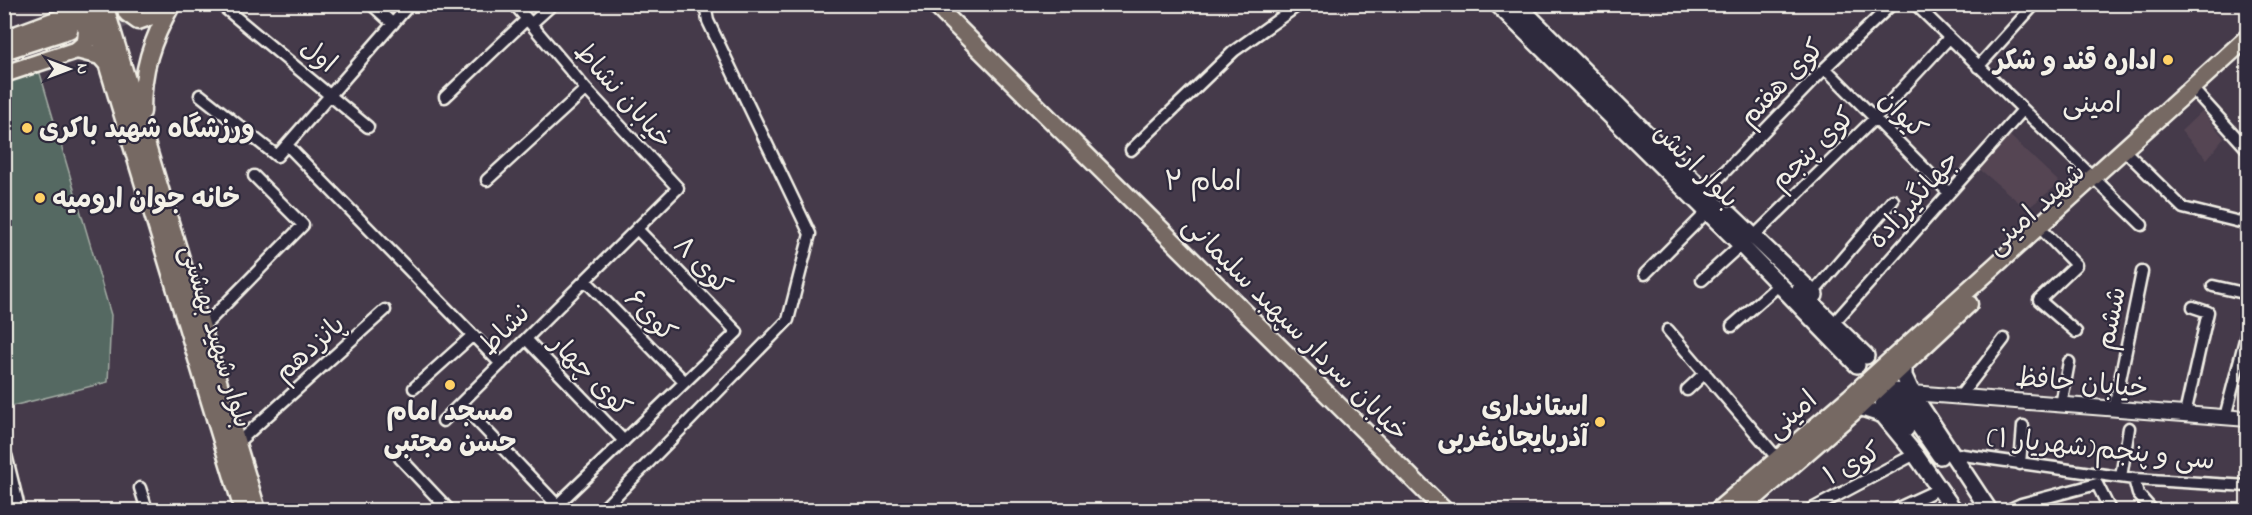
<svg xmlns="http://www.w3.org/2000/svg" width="2252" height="515" font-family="'Indie Flower','Playpen Sans Arabic',sans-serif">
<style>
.built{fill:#544553}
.green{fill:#556962;stroke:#a4ada5;stroke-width:1.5}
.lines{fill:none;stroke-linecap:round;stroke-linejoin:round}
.primary-tunnel{stroke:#5f5562;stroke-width:16;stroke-dasharray:16 8;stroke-linecap:butt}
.minor-casing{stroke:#f4f1e8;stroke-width:15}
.tertiary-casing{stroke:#f4f1e8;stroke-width:18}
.secondary-casing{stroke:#f4f1e8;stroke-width:20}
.primary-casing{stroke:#f4f1e8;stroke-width:21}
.minor{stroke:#2f2a3d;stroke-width:10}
.tertiary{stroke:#2f2a3d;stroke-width:14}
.secondary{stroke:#2f2a3d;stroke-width:15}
.primary{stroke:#766964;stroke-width:16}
.poi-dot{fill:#ffd166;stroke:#2f2a3d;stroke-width:2}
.labels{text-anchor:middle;stroke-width:4.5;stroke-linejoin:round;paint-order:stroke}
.street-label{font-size:27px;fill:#f4f1e8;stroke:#2f2a3d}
.poi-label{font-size:27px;font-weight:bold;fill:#f4f1e8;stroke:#2f2a3d;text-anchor:end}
.neighbourhood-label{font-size:28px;fill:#f4f1e8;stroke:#2f2a3d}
</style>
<rect width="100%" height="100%" fill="#453a4a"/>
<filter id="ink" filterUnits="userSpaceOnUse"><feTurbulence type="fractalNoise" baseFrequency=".0167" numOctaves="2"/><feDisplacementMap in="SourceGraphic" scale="12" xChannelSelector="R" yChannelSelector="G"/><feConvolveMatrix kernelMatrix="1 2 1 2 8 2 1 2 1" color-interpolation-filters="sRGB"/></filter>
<g filter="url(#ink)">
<path class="built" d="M2202 111 2224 138 2207 159 2181 131Z
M2007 133 2060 183 2027 209 1977 167Z"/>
<path class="green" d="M39 70 111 315 108 382 8 407 4 394V80Z"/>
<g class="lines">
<path class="primary-tunnel" d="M73 42 138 13"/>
<defs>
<path id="minor" d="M220 4 368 127
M371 4 393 24
M1915 4 2142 225
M532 23 553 4
M1978 67 2035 4
M1825 68 1948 192
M2190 86 2248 150
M200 95 277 156 410 4
M445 97 527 19
M287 145 501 364
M2122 148 2183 208 2248 224
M1131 150 1234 51 1300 4
M487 180 586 89
M1705 192 1825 68 1892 4
M2045 233 2076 265 2039 300 2076 332
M1754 236 1875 118 1949 38
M1645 274 1705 214
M585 280 685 382
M1702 280 1735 250
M2213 286 2248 294
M1813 293 1893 200
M1839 317 2022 111
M1732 326 1773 290
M202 328 303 225 254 176
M1668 330 1778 459
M526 339 624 441
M414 388 473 335
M1687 390 1705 373
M1961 395 2004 339
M461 404 557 505
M2061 405 2069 362
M2114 409 2142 272
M2185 414 2208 312 2193 307
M2225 417 2248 328
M443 421 678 188 586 89 514 4
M236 444 385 310
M1949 453 2134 479 2248 486
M400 458 449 510
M2020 464 2023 426
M2121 477 2129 428
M2134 479 2138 494 2152 510
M140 488 147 510
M1898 508 1939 489
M552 510 737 332 637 229
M602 510 788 320 810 234 708 21 705 4
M1810 510 1915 454
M2008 510 2021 504 2097 484 2110 510"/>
<path id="tertiary" d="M1912 393 2248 419"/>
<path id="secondary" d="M1497 4 1740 244 1857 365
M1517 4 1705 192 1734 225
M1730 214 1815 295
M1799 291 1866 356
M1904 364V376L1912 393 1989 510
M1901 400 1940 456
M1859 407 1883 415 1915 454 1954 510
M1891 407 1906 429
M1883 413V405L1895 391 1912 393
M4 457 17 510"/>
<path id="primary" d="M89 4 243 510
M104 4 257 510
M125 4 127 13 138 21 152 16 168 4
M934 4 1444 510
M61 18H79L87 29 86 42 77 50
M4 39 61 18 74 4
M4 51 69 30
M4 74 77 50 100 56 109 66
M142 112C142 69 151 42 172 4
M1718 510 1850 397 2248 37
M1741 510 1859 407 1969 304"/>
</defs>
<use href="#minor" class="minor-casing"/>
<use href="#tertiary" class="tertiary-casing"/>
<use href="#secondary" class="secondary-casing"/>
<use href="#primary" class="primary-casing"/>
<use href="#minor" class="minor"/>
<use href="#tertiary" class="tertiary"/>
<use href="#secondary" class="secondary"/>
<use href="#primary" class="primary"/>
</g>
</g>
<g class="poi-dot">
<circle cx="2168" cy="60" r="6"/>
<circle cx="27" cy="128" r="6"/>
<circle cx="40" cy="198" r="6"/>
<circle cx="450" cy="385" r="6"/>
<circle cx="1600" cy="422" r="6"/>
</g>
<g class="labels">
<g class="street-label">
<text transform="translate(319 55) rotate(39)" y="9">اول</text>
<text transform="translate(1781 82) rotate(-46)" y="9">کوی هفتم</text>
<text transform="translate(624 95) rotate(48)" y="9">خیابان نشاط</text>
<text transform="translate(1903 114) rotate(45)" y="9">کیوان</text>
<text transform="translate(1812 148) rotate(-44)" y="9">کوی پنجم</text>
<text transform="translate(1697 165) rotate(45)" y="9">بلوار ارتش</text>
<text transform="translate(1913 199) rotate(-48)" y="9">جهانگیرزاده</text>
<text transform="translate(2035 208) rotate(-42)" y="9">شهید امینی</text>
<text transform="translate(703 265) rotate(46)" y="9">کوی ۸</text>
<text transform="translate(651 315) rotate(46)" y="9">کوی۶</text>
<text transform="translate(2110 318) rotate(-78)" y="9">ششم</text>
<text transform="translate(1296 328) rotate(45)" y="9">خیابان سردار سپهبد سلیمانی</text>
<text transform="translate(504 329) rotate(-45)" y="9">نشاط</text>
<text transform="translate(217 336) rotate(73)" y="9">بلوار شهید بهشتی</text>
<text transform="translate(309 348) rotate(-42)" y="9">پانزدهم</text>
<text transform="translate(591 375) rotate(46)" y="9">کوی چهار</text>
<text transform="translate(2082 382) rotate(5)" y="9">خیابان حافظ</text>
<text transform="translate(1791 414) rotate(-41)" y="9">امینی</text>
<text transform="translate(2101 448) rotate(6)" y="9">سی و پنجم(شهریار ۱)</text>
<text transform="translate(1852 463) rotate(-28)" y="9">کوی ۱</text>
</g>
<g class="poi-label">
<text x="2156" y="69">اداره قند و شکر</text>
<text x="39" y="137" text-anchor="start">ورزشگاه شهید باکری</text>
<text x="52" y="207" text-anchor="start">خانه جوان ارومیه</text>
<text x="1588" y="415">استانداری<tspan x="1588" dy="31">آذربایجان‌غربی</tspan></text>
<text x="450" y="420" text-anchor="middle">مسجد امام<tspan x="450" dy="31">حسن مجتبی</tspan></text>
</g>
<g class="neighbourhood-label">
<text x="2092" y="112">امینی</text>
<text x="1203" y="190">امام ۲</text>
</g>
</g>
<rect width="2252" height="515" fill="none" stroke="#2f2a3d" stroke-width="24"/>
<rect x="12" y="12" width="2228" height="491" fill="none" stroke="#f4f1e8" stroke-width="2" filter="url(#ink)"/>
<g transform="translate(69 69) rotate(90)" stroke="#2f2a3d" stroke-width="4.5" paint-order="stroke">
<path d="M0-4.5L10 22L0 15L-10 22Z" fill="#f4f1e8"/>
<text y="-9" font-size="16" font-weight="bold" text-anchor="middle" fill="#f4f1e8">N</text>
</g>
</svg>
